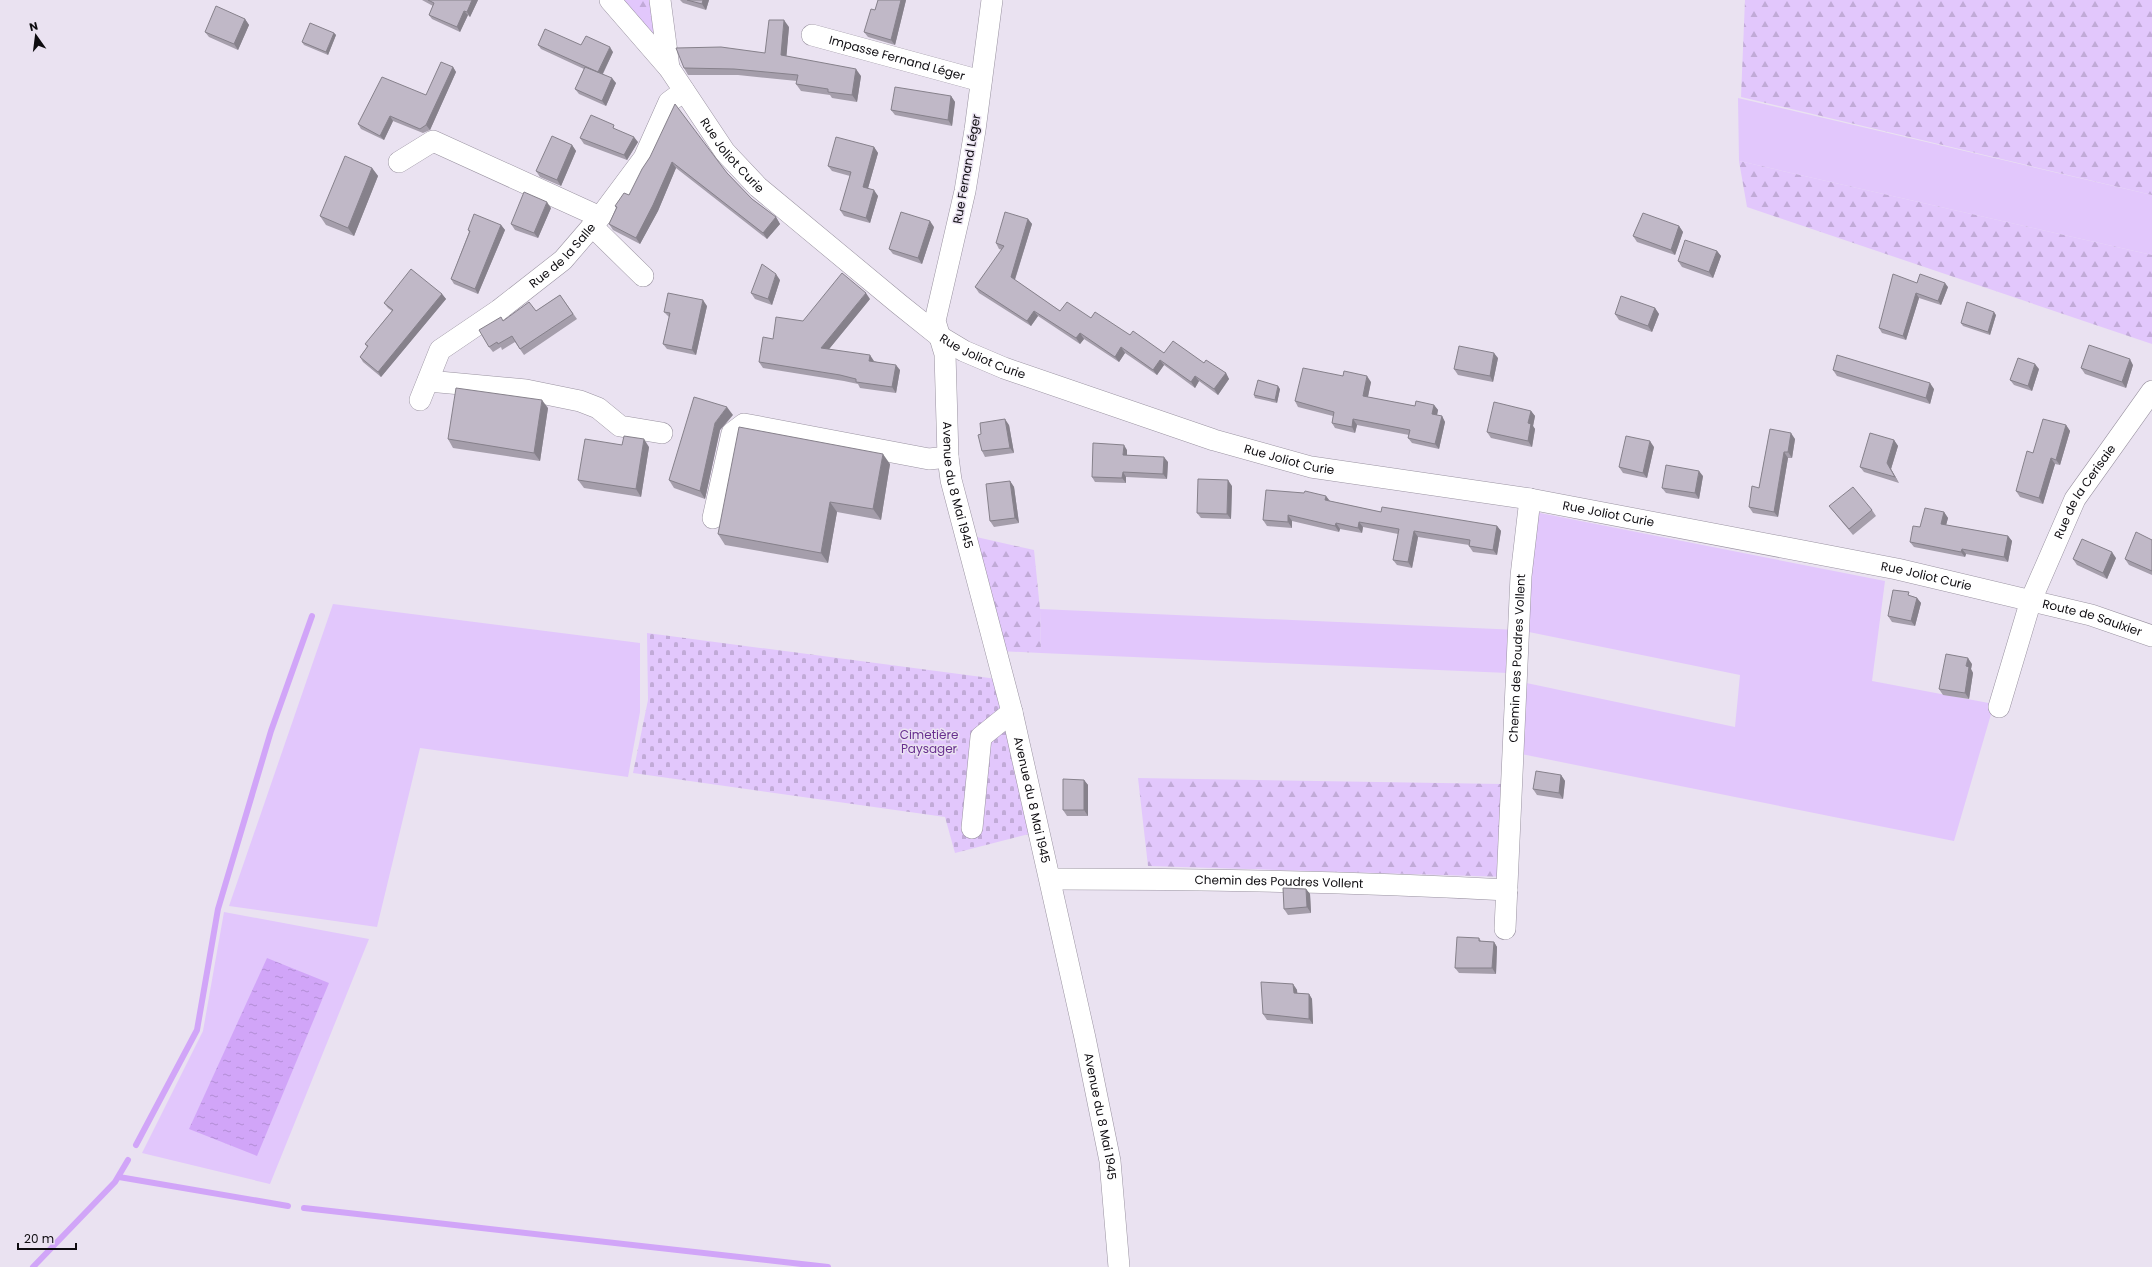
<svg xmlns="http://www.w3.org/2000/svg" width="2152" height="1267" font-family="Poppins,sans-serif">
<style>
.grass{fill:#e2c7fc}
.forest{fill:url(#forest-firs)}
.cemetery{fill:url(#cemetery-stones)}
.water{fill:url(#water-ripples)}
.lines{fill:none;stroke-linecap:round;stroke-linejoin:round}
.stream{stroke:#d1a5f8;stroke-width:6}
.minor-casing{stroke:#9a93a1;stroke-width:22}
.minor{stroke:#fff;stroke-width:21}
.wall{fill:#a59eab}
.shaded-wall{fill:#86818b}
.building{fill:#c0b8c7;stroke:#86818b}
.labels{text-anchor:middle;stroke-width:3;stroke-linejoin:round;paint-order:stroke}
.street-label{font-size:12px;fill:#0e0c10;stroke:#eae2f1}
.park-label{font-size:12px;fill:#68308f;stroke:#eae2f1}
</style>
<defs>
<pattern id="forest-firs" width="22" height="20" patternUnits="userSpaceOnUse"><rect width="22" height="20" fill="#e2c7fc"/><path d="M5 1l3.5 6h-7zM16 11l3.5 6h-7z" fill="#c1aad7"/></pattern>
<pattern id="cemetery-stones" width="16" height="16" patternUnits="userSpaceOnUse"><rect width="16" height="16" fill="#e2c7fc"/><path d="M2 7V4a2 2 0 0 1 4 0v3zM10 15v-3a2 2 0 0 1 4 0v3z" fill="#c1aad7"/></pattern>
<pattern id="water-ripples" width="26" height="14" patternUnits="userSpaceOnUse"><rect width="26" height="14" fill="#d1a5f8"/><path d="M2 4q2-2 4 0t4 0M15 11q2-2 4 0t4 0" fill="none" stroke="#b28dd4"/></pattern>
</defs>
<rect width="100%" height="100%" fill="#eae2f1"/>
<path class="grass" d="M1738 98 2152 195V255L1739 161Z
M1535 512 1885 581 1872 681 1994 704 1954 841 1521 754 1517 681 1735 727 1740 675 1519 630 1508 673 1041 653 1040 609 1519 630Z
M333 604 640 643V712L628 777 420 748 377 927 229 906Z
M224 912 369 939 270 1184 142 1153 203 1031Z"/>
<path class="forest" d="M618 0H657L663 25 653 41Z
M1745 0H2152V195L1741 97Z
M1739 161 2152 255V344L1747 207Z
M972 536 1034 550 1040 609 1041 653 1000 651Z
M1138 778 1502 784 1508 877 1148 866Z"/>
<path class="cemetery" d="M647 633 997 679 1029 834 955 853 945 817 633 773 648 700Z"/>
<path class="water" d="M267 958 329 983 257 1156 189 1129Z"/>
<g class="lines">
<path class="stream" d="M136 1145 197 1030 218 909 271 731 312 616
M119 1177 288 1206
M304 1208 828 1267
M33 1267 115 1182 128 1160"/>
<defs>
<g id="minor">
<path id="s1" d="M610 0 669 68 725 152 758 187 899 304 939 336 964 351 1004 368 1214 440 1311 467 1530 499 1897 569 2091 615 2152 636"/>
<path d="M660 0 669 68"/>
<path id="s2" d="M992 0 975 130 965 191 935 321 945 354 948 457 951 480 1012 712 1085 1038 1110 1161 1119 1267"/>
<path id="s3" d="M812 35 981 81"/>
<path d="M399 162 433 141 600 217"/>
<path d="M592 226 643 276"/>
<path d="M428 381 526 390 580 401 598 408 620 426 662 433"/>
<path id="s4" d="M420 400 440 350 499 310 563 260 600 217 644 158 669 102 684 91"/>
<path d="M713 518 732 433 744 424 929 459 948 457"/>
<path id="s5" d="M1999 707 2031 600 2075 499 2152 391"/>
<path d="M972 828 981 737 1012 712"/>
<path id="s6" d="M1051 879C1203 879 1355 882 1507 890"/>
<path id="s7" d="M1505 929 1521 576 1530 499"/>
</g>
</defs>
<use href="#minor" class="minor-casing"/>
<use href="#minor" class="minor"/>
</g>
<path class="wall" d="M422 0H478L470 17 468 15 460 32 432 19 429 15 433 6Z
M680 0H709L706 10 683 3Z
M878 0H906L895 45 868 37 864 32 875 10Z
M245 19 249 25 238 50 209 37 205 32Z
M789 27 786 56 861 76 857 102 832 98 830 95 801 91 796 84 797 81 738 75H688L684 68 765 53Z
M334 33 336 35 328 55 304 45 302 42Z
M538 45H581L613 52 603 74 616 83 606 106 579 94 575 89 584 69 541 49Z
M453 67 456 72 430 130 423 133 393 121 384 140 361 129 358 124 426 95Z
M951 96 955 102 952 126 895 115 891 110Z
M580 138 638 142 627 160 584 144Z
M572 145 576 151 561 186 540 177 536 171Z
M874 147 878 153 868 188 878 196 870 223 844 216 840 210 850 176 832 171 828 166Z
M650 157 727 173 752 199 776 217 780 224 767 239 676 168 658 211 640 244 613 230 609 224 616 208 615 206 629 195Z
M372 168 378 176 354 236 326 225 320 216Z
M551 208 538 238 515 230 511 224Z
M1028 219 1032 224 1015 280 1060 311 1091 318 1130 335 1164 353 1204 363 1226 373 1229 379 1218 395 1199 381 1195 388 1164 365 1157 375 1125 353 1119 362 1084 339 1080 344 1038 316 1031 326 979 293 975 287 1002 250 999 249 996 243Z
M501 225 505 230 478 294 454 284 451 279 469 232 468 230Z
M1679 226 1683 232 1675 255 1637 242 1633 236Z
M934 227 922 264 893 254 889 249Z
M1717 251 1721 256 1713 278 1682 267 1678 261Z
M780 280 772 305 755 299 751 293Z
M1917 283 1948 287 1941 305 1919 298 1906 340 1882 333 1879 328Z
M442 294 446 299 381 377 363 362 360 357 367 347 365 344 392 311 388 308 384 303Z
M560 295 577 319 524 355 515 342 502 350 501 347 493 352 489 347 503 321 536 311Z
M870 299 829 349 874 361 900 370 896 393 860 388 858 384 844 381 763 368 759 362 773 339 803 321Z
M707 306 696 355 667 349 663 344 669 317 664 312Z
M1655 308 1659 314 1652 332 1619 320 1615 314Z
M1996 315 1990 335 1963 326 1961 323Z
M1498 358 1493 382 1458 375 1454 369Z
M2133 365 2126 388 2085 374 2081 368Z
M2039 369 2032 391 2014 385 2010 380Z
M1833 370 1934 389 1930 404 1837 376Z
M1371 382 1368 397 1415 406 1434 405 1438 410 1437 415 1442 416 1445 422 1439 449 1412 443 1408 438 1409 435 1357 425 1355 433 1335 428 1332 423 1333 416 1298 407 1295 401Z
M1280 389 1277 403 1255 398 1254 395Z
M548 408 540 461 453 448 448 439Z
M1531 411 1535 416 1533 426 1535 429 1532 447 1491 438 1487 432Z
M733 415 720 430 705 499 674 488 669 480Z
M1009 425 1014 453 985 457 982 451 981 434Z
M2066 425 2070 431 2060 465 2055 464 2043 504 2020 497 2016 491 2033 453Z
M1770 429 1795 439 1792 458H1788L1778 517 1753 513 1749 507 1759 488Z
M1894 440 1898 446 1891 469 1899 483 1864 472 1860 467Z
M622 445 649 447 641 497 584 488 578 480Z
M1654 447 1647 478 1623 473 1619 467Z
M1127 450V455L1168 462 1167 479 1126 477V483L1095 482 1092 477Z
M890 464 881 520 837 512 828 563 725 545 718 534Z
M1703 476 1699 499 1666 493 1662 488Z
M1010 481 1014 487 1019 523 994 527 990 521Z
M1232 486 1231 519 1201 518 1197 513Z
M1330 501 1381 512 1497 526 1501 531 1497 555 1473 552 1469 546V545L1418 537 1412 568 1397 565 1393 560 1398 534 1363 527 1362 533 1340 529 1339 532 1292 521V528L1267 526 1263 520Z
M1829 506 1872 510 1876 516 1853 535 1833 511Z
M1944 512 1948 518 1946 525 2008 536 2012 541 2008 562 1966 554 1965 557 1914 547 1910 542 1920 527Z
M2152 540V575L2129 565 2125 559Z
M2116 558 2107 579 2077 565 2073 559Z
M1912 596 1917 598 1921 603 1915 626 1892 622 1888 616Z
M1972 664 1971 669 1973 673 1969 699 1943 695 1939 689Z
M1561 775 1565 781 1563 799 1537 795 1533 789Z
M1084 780 1088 785V816H1067L1063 810Z
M1306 889 1310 894 1311 913 1288 915 1284 909Z
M1479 938 1481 941 1494 942 1497 947 1496 974 1459 973 1455 968Z
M1293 984 1297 990V993L1309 994 1312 999 1313 1024 1267 1020 1263 1014Z"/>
<path class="shaded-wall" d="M472 0H478L470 17 467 12Z
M703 0H709L706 10 702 4Z
M901 0H906L895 45 891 40Z
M464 11 468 15 460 32 457 27Z
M245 19 249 25 238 50 234 44Z
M784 20 789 27 786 62 781 55Z
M334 33 336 35 328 55 326 52Z
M610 47 613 52 601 77 598 72Z
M453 67 456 72 430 130 426 125Z
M856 69 861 76 857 102 852 95Z
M612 78 616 83 606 106 602 101Z
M951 96 955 102 952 126 948 120Z
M390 116 393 121 384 140 380 136Z
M634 137 638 142 627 160 624 155Z
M572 145 576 151 561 186 557 180Z
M874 147 878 153 867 192 863 187Z
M672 162 676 168 658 211 640 244 636 238Z
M372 168 378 176 354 236 348 228Z
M874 190 878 196 870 223 866 218Z
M547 202 551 208 538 238 534 233Z
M776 217 780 224 767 239 763 233Z
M1028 219 1032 224 1014 282 1011 277Z
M930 221 934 227 922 264 918 258Z
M501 225 505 230 478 294 475 289Z
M1679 226 1683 232 1675 255 1671 250Z
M1717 251 1721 256 1713 278 1709 272Z
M776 274 780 280 772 305 768 299Z
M1945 283 1948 287 1941 305 1938 301Z
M866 293 870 299 825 354 821 348Z
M1916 293 1919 298 1906 340 1903 336Z
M442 294 446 299 381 377 378 372Z
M703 300 707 306 696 355 692 350Z
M1655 308 1659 314 1652 332 1648 326Z
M1034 311 1038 316 1031 326 1027 321Z
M1994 312 1996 315 1990 335 1988 332Z
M1080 333 1084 339 1080 344 1076 338Z
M1121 347 1125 353 1119 362 1115 357Z
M1494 353 1498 358 1493 382 1490 376Z
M870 355 874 361H869Z
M2130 359 2133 365 2126 388 2122 382Z
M1160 360 1164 365 1157 375 1153 370Z
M2035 364 2039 369 2032 391 2028 386Z
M896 365 900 370 896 393 892 387Z
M1226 373 1229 379 1218 395 1214 389Z
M1195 376 1199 381 1195 388 1191 382Z
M1367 376 1371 382 1367 401 1363 396Z
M1930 383 1934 389 1930 404 1926 398Z
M1278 386 1280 389 1277 403 1275 400Z
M542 400 548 408 540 461 534 453Z
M1434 405 1438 410 1436 420 1432 414Z
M727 407 733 415 720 430 705 499 700 491 715 423Z
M1531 411 1535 416 1533 426 1535 429 1532 447 1528 441V423Z
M1442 416 1445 422 1439 449 1435 444Z
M1005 419 1009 425 1014 453 1010 448Z
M1353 419 1357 425 1355 433 1352 427Z
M2066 425 2070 431 2060 465 2056 460Z
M1791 433 1795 439 1792 458 1788 452Z
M644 439 649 447 641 497 636 489Z
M1894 440 1898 446 1891 469 1899 483 1895 477 1887 463Z
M1650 441 1654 447 1647 478 1643 473Z
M1124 445 1127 450V460L1123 455Z
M1784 452 1788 458 1778 517 1774 512Z
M883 454 890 464 881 520 873 509Z
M1164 457 1168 462 1167 479 1163 474Z
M2051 458 2055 464 2043 504 2039 498Z
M1699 471 1703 476 1699 499 1695 493Z
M1123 472 1126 477V483L1122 478Z
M1228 480 1232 486 1231 519 1227 514Z
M1010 481 1014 487 1019 523 1015 518Z
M1326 496 1330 501 1325 500Z
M830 502 837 512 828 563 821 553Z
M1944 512 1948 518 1945 529 1941 524Z
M1288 515 1292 521V528L1288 522Z
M1359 522 1363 527 1362 533 1358 528Z
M1336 523 1340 529 1339 532 1335 526Z
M1497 526 1501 531 1497 555 1493 550Z
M1414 531 1418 537 1412 568 1408 562Z
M2008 536 2012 541 2008 562 2004 557Z
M1962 549 1966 554 1965 557 1961 552Z
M2112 552 2116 558 2107 579 2103 573Z
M1917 598 1921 603 1915 626 1911 621Z
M1968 658 1972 664 1971 669 1973 673 1969 699 1965 693 1966 666Z
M1561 775 1565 781 1563 799 1559 793Z
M1084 780 1088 785V816L1084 810Z
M1306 889 1310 894 1311 913 1307 907Z
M1494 942 1497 947 1496 974 1492 968Z
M1293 984 1297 990 1298 999 1294 993Z
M1309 994 1312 999 1313 1024 1309 1019Z"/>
<path class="building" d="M428 0H472L467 12 464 11 457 27 429 15 434 3Z
M687 0H703L702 4Z
M878 0H901L891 40 864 32 871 9 875 10Z
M216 6 245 19 234 44 205 32Z
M769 20H784L781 55 856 69 852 95 828 92V89L796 84 798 75 734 69 684 68 676 48 721 47 765 53Z
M310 23 334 33 326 52 302 42Z
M545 29 581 45 586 36 610 47 598 72 538 45Z
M441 62 453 67 426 125 420 129 390 116 380 136 358 124 382 77 426 95Z
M585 67 612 78 602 101 575 89Z
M895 87 951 96 948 120 891 110Z
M675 104 727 173 752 199 776 217 763 233 672 162 653 205 636 238 609 224 617 207 615 206 624 193 629 195 642 169 650 157Z
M591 115 614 125 613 128 634 137 624 155 580 138Z
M552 136 572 145 557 180 536 171Z
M836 137 874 147 863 187 874 190 866 218 840 210 851 172 828 166Z
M345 156 372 168 348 228 320 216Z
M524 192 547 202 534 233 511 224Z
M901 212 930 221 918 258 889 249Z
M1005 212 1028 219 1011 277 1060 311 1067 302 1091 318 1095 312 1130 335 1133 331 1164 353 1173 341 1204 363 1206 360 1226 373 1214 389 1195 376 1191 382 1160 360 1153 370 1121 347 1115 357 1080 333 1076 338 1034 311 1027 321 975 287 1004 246 996 243Z
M1643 213 1679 226 1671 250 1633 236Z
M474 214 501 225 475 289 451 279 470 231 468 230Z
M1685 240 1717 251 1709 272 1678 261Z
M762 264 776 274 768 299 751 293Z
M411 269 442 294 378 372 360 357 368 346 365 344 393 310 384 303Z
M842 273 866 293 821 348 870 355 869 361 896 365 892 387 856 382V379L840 375 759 362 763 337 773 339 776 317 803 321Z
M1893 274 1917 283 1920 274 1945 283 1938 301 1916 293 1903 336 1879 328Z
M668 293 703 300 692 350 663 344 670 313 664 312Z
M560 295 573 314 520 349 512 336 498 344 497 342 489 347 479 330 501 317 503 321 529 302 536 311Z
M1621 296 1655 308 1648 326 1615 314Z
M1967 302 1994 312 1988 332 1961 323Z
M2089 345 2130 359 2122 382 2081 368Z
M1459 346 1494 353 1490 376 1454 369Z
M1837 355 1930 383 1926 398 1833 370Z
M2018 358 2035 364 2028 386 2010 380Z
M1303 368 1343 376 1344 371 1367 376 1363 396 1415 406 1416 401 1434 405 1432 414 1442 416 1435 444 1408 438 1410 430 1353 419 1352 427 1332 423 1334 412 1295 401Z
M1258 380 1278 386 1275 400 1254 395Z
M456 388 542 400 534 453 448 439Z
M694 397 727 407 715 423 700 491 669 480Z
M1494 402 1531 411 1528 423 1531 424 1528 441 1487 432Z
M1005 419 1010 448 982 451 978 435 981 434 980 423Z
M2043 419 2066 425 2056 460 2051 458 2039 498 2016 491 2027 451 2033 453Z
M739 427 883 454 873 509 830 502 821 553 718 534Z
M1770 429 1791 433 1788 452H1784L1774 512 1749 507 1752 486 1759 488Z
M1870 433 1894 440 1887 463 1895 477 1860 467Z
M624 436 644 439 636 489 578 480 585 439 622 445Z
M1626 436 1650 441 1643 473 1619 467Z
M1093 443 1124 445 1123 455 1164 457 1163 474 1123 472 1122 478 1092 477Z
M1666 465 1699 471 1695 493 1662 488Z
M1198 479 1228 480 1227 514 1197 513Z
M1010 481 1015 518 990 521 986 484Z
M1853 487 1872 510 1849 529 1829 506Z
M1266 490 1304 493 1305 491 1326 496 1325 500 1381 512 1382 507 1497 526 1493 550 1469 546 1470 540 1414 531 1408 562 1393 560 1399 529 1359 522 1358 528 1336 523 1335 526 1288 515V522L1263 520Z
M1925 508 1944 512 1941 524 2008 536 2004 557 1962 549 1961 552 1910 542 1913 526 1920 527Z
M2136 532 2152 540V571L2125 559Z
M2082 539 2112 552 2103 573 2073 559Z
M1893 590 1909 592 1908 595 1917 598 1911 621 1888 616Z
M1946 654 1968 658 1966 666 1969 667 1965 693 1939 689Z
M1536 771 1561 775 1559 793 1533 789Z
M1063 779 1084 780V810H1063Z
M1283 888 1306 889 1307 907 1284 909Z
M1457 937 1479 938V941L1494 942 1492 968H1455Z
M1261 982 1293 984 1294 993 1309 994V1019L1263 1014Z"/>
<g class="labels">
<g class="street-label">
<text dy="4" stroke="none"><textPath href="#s3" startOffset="88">Impasse Fernand Léger</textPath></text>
<text dy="4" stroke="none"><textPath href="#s1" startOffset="198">Rue Joliot Curie</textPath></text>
<text transform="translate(967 169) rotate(-80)" y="4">Rue Fernand Léger</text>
<text dy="4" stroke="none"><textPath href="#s4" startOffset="209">Rue de la Salle</textPath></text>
<text dy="4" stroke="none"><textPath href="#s1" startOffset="522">Rue Joliot Curie</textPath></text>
<text dy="4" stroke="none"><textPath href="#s1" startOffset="846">Rue Joliot Curie</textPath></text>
<text dy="4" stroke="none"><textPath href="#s2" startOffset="493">Avenue du 8 Mai 1945</textPath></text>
<text dy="4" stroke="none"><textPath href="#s5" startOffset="233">Rue de la Cerisaie</textPath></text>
<text dy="4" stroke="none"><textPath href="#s1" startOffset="1170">Rue Joliot Curie</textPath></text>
<text dy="4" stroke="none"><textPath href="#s1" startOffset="1494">Rue Joliot Curie</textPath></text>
<text dy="4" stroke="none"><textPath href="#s1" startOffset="1665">Route de Saulxier</textPath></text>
<text dy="4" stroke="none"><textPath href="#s7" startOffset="271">Chemin des Poudres Vollent</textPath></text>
<text dy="4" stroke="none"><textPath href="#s2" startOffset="817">Avenue du 8 Mai 1945</textPath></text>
<text dy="4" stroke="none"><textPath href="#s6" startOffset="228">Chemin des Poudres Vollent</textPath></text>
<text dy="4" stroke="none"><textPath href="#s2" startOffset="1141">Avenue du 8 Mai 1945</textPath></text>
</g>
<g class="park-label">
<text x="929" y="739">Cimetière<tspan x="929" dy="14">Paysager</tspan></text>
</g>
</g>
<g transform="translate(36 36) rotate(346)" stroke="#eae2f1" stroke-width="3" paint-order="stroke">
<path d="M0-3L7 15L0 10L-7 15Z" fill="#0e0c10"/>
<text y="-6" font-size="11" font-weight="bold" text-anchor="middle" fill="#0e0c10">N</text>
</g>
<path d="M18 1243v6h58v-6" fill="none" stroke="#0e0c10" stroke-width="2"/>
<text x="24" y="1243" font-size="12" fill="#0e0c10" stroke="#eae2f1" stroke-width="3" paint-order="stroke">20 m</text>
</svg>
